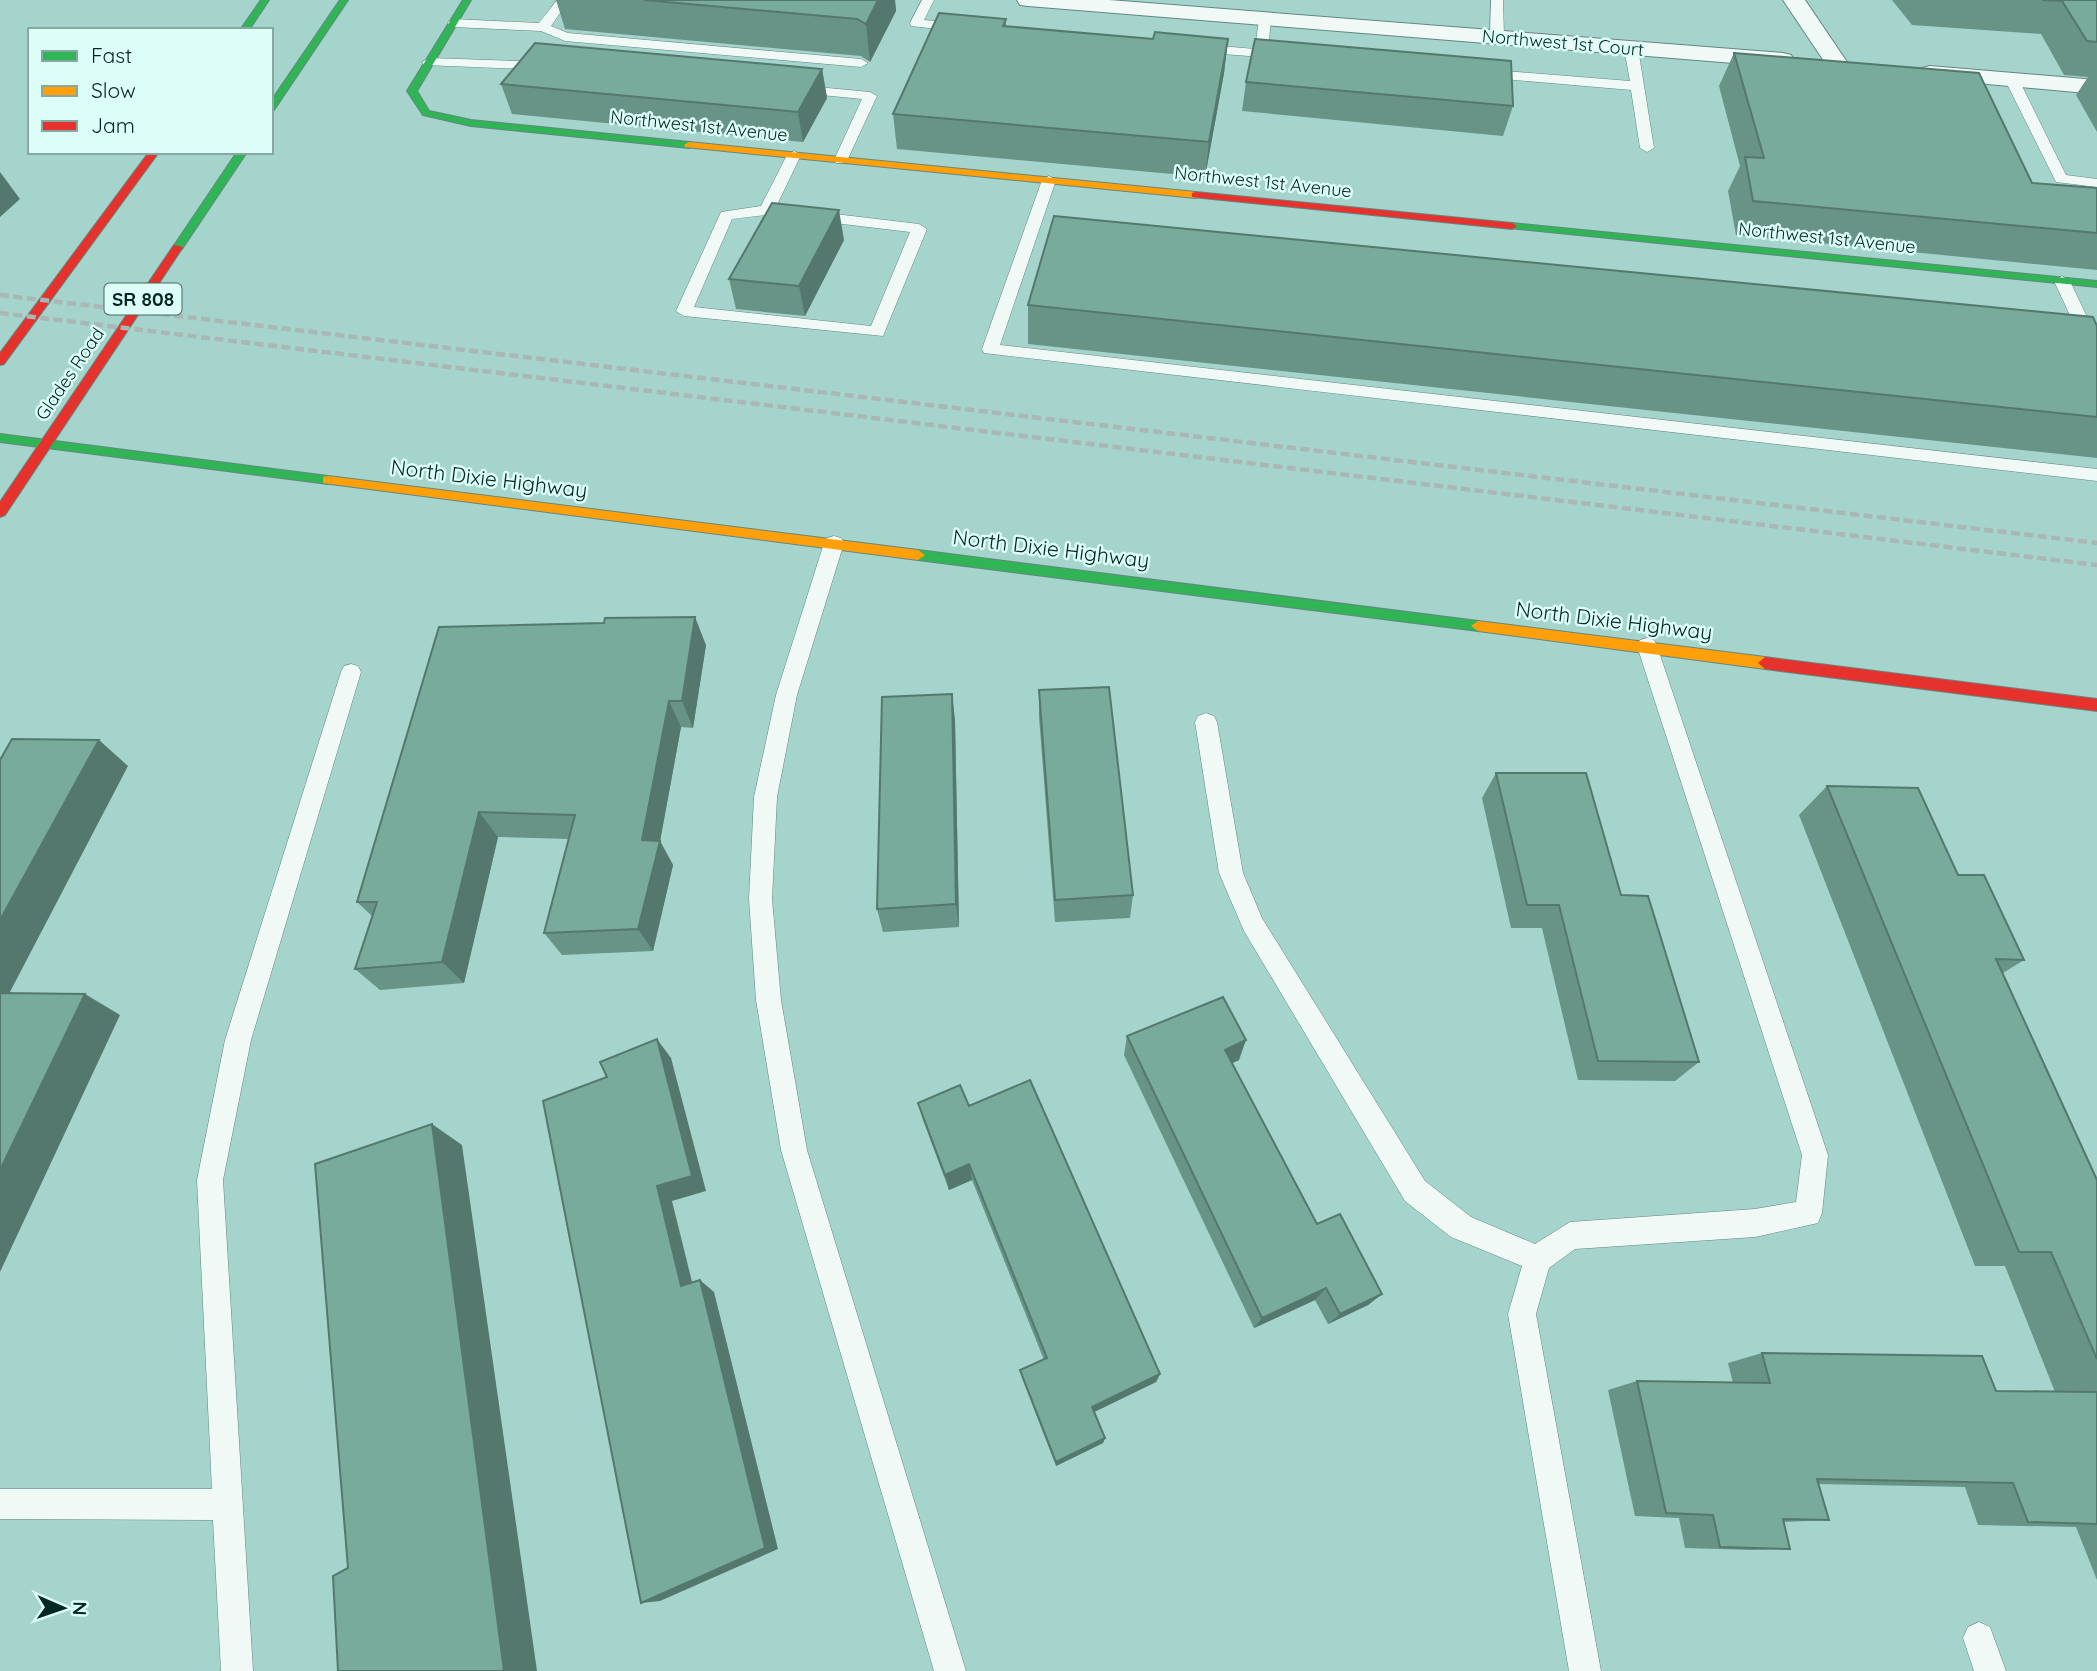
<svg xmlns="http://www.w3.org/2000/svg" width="2097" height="1671" font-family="Quicksand,sans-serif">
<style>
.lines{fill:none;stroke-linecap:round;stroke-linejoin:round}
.lane-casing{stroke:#638781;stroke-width:1}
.street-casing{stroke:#638781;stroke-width:2}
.fast-casing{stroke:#638781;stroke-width:2}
.slow-casing{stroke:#638781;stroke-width:2}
.jam-casing{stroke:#638781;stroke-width:2}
.lane{fill:#f1f9f7;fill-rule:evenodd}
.street{fill:#f1f9f7;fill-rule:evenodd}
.fast{fill:#30b455;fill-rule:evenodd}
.slow{fill:#ff9f0a;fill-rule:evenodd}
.jam{fill:#e5322d;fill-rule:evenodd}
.rail{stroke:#aab7b5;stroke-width:4.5;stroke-dasharray:9 4.5;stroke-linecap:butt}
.wall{fill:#689387}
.shaded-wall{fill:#55786e}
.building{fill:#79ab9d;stroke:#55786e;stroke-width:2}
.labels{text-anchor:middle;stroke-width:5;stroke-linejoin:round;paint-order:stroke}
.far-street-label{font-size:18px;fill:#002722;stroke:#ddfef7}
.shield{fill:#ddfef7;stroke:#426862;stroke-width:2}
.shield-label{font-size:19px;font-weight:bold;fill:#002722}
.street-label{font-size:21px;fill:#002722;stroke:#ddfef7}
</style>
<rect width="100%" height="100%" fill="#a4d4cc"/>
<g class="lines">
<defs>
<path id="lane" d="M557 0H569L551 26 568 33 861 59 868 63 861 67 565 41 541 31 453 27 447 23 453 19 539 23Z
M922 0H934L924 20 965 24 971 28 965 32 911 26 910 23Z
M1491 0H1503L1504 37 1497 41 1490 37Z
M1265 15 1271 19 1268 51 1287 53V59L1197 52 1190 48 1197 44 1255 49 1259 19Z
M1631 44 1638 48 1654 148 1647 152 1640 148 1631 90 1480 77 1473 73 1480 69 1630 81 1624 48Z
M429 58 549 62 556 66 549 70 424 65 422 62Z
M2012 76 2019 80 2066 175 2097 179V187L2056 182 2005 80Z
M796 85 870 92 877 96 846 163H836L834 160 862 99 791 92V86Z
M794 151 801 155 776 207 919 224 927 229 883 336 684 316 676 311 721 212 761 206 787 155ZM767 215 910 232 871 326 694 307 732 219Z
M1049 176 1056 180 1000 345 2097 469V481L984 353 982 349 1042 180Z
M2062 276 2070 281 2097 338V361L2089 356 2054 281Z
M834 536 841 538 844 543 797 695 777 797 772 899 781 1000 807 1150 966 1671H934L781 1150 756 1000 749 899 754 797 776 695 824 543 827 538Z
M1647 638 1654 640 1657 646 1828 1155 1822 1213 1818 1223 1755 1237 1575 1249 1549 1268 1536 1314 1601 1671H1569L1508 1314 1522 1266 1451 1237 1405 1201 1244 931 1219 873 1195 722 1198 716 1206 713 1214 716 1217 722 1243 873 1262 918 1425 1181 1471 1217 1535 1244 1570 1222 1755 1209 1796 1202 1802 1155 1637 646 1640 640Z
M351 664 358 666 361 672 251 1040 223 1180 253 1671H221L213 1520 0 1519V1489H212L197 1180 225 1040 341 672 344 666Z
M1979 1622 1990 1627 2006 1671H1974L1963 1638 1968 1627Z"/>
<path id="street" d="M1017 0H1109L1783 53 1791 55 1794 60 1791 65 1783 67 1028 6 1020 5Z
M1783 0H1805L1849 65 1846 70H1830Z
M1930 66 2097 80V94L1922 78 1919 73 1922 68Z"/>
<path id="fast" d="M261 0H269L249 30H240Z
M340 0H348L274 110 271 111V101Z
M463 0H471L417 91 429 111 471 120 689 142 694 145 689 148 471 126 423 115 407 91Z
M237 152H247L182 249H174L173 247Z
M1512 223 2097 281V287L1508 228V224Z
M0 434 328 476 334 480 328 484 0 442Z
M918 550 1478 621 1485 626 1478 631 918 560 911 555Z"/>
<path id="slow" d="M689 142 1196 192 1201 195 1196 198 685 147 684 145Z
M328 476 918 550 925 555 918 560 323 483V477Z
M1478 621 1765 657 1772 663 1765 669 1478 631 1471 626Z"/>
<path id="jam" d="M149 152H159L4 364 0 365V353Z
M1196 192 1512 223 1517 226 1512 229 1192 197V193Z
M174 245 183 247 5 515 0 517V502Z
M1765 657 2097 699V711L1765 669 1758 663Z"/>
</defs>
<use href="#lane" class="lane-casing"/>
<use href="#street" class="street-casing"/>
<use href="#fast" class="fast-casing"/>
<use href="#slow" class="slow-casing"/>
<use href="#jam" class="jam-casing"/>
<use href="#lane" class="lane"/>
<use href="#street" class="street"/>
<use href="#fast" class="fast"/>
<use href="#slow" class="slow"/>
<use href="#jam" class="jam"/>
<path class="rail" d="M0 295 2097 543
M0 313 2097 565"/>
</g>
<path class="wall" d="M556 0H895L896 11 870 62 861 56 565 29Z
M1892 0H2097V132L2076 95 2088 77 2064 75 2041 34 1912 25Z
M1006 19V26L1153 39H1228L1224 73 1205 177 897 149 893 114Z
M1734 53 2032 183 2097 188V270L1736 235 1728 191 1740 166 1719 86Z
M822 69 827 98 803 142 512 114 501 84Z
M1246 82 1513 106 1503 136 1242 111Z
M844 240 805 316 736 309 729 279Z
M1028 305 2097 326V458L1028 344Z
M604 623 706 645 693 728 681 727 660 841 673 865 653 951 562 955 544 933 569 839 498 837 464 983 380 990 355 969 372 916 357 902Z
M1039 690 1133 895 1130 918 1055 922 1039 717Z
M952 694 955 721 959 927 883 932 877 909Z
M1496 773 1621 895 1699 1062 1675 1081 1578 1080 1542 928H1511L1482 798Z
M1827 786 1958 875 2024 960 2003 973 2097 1180V1580L2076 1527 1978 1525 1965 1487 1818 1484 1829 1520 1783 1522 1790 1549 1752 1550 1685 1548 1679 1518 1635 1516 1608 1390 1637 1381 1733 1383 1728 1363 1762 1353 1996 1391 2055 1392 2005 1266H1975L1799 815Z
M1127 1036 1239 1060 1232 1063 1317 1224 1382 1294 1368 1305 1328 1324 1315 1300 1254 1328 1124 1055Z
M918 1103 969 1106 1160 1374 1156 1382 1094 1412 1105 1438 1103 1443 1056 1466 1022 1378 1020 1370 1044 1360 972 1180 949 1190 923 1120Z"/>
<path class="shaded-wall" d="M878 0H895L896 11 870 62 866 24Z
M1228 39 1224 73 1205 177 1209 142Z
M822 69 827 98 803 142 798 112Z
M0 172 20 199 0 217Z
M839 210 844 240 805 316 799 286Z
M695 617 706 645 693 728 682 701Z
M952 694 955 721 959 927 956 904Z
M669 701 681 727 659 847 660 841 673 865 653 951 638 929 642 840Z
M99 740 128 766 0 1011V920Z
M479 812 498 837 464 983 442 962Z
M85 994 120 1015 0 1272V1170Z
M657 1039 671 1058 706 1191 672 1201 696 1298 681 1286 657 1186Z
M1246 1040 1239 1060 1219 1069 1225 1050Z
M432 1124 462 1145 537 1671H504Z
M969 1164 972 1180 949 1190 945 1175Z
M700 1280 714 1292 778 1549 660 1601 641 1603Z
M1326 1288 1315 1300 1254 1328 1262 1318Z
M1382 1294 1368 1305 1328 1324 1340 1314Z
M1160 1374 1156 1382 1090 1414 1092 1407Z
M1105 1438 1103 1443 1056 1466V1462Z"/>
<path class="building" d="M644 0H878L866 24 857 19Z
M2042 0H2097V42L2087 41 2062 1Z
M939 13 1006 19 1003 26 1153 39 1155 32 1228 39 1209 142 893 114Z
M1255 39 1511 61 1513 106 1246 82Z
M535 43 822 69 798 112 501 84Z
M1734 53 1979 73 2032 183 2097 188V233L1753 201 1745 157 1764 158Z
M772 203 839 210 799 286 729 279Z
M1054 216 2093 317 2097 326V417L1028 305Z
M695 617 682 701H669L642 840 660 841 638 929 544 933 575 815 479 812 442 962 355 969 377 902H357L439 627 604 623 605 618Z
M1109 687 1133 895 1055 900 1039 690Z
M952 694 956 904 877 909 882 697Z
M12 739 99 740 0 920V760Z
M1496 773H1586L1621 895 1648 896 1699 1062 1598 1061 1559 905H1527Z
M1827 786 1918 788 1958 875H1984L2024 960 1996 959 2097 1180V1359L2051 1252H2019Z
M0 993 85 994 0 1170Z
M1223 997 1246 1040 1225 1050 1317 1224 1340 1214 1382 1294 1340 1314 1326 1288 1262 1318 1127 1036Z
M657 1039 692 1176 657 1186 681 1286 700 1280 765 1548 641 1603 543 1101 607 1077 600 1062Z
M1030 1080 1160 1374 1092 1407 1105 1438 1056 1462 1020 1370 1047 1358 969 1164 945 1175 918 1103 960 1085 969 1106Z
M432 1124 504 1671H338L333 1576 348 1568 315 1164Z
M1762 1353 1982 1356 1996 1391 2097 1392V1524L2028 1522 2013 1483 1817 1479 1829 1520 1783 1519 1790 1549 1720 1547 1713 1515 1666 1513 1637 1381 1770 1383Z"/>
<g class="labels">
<g class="far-street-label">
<text transform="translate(1563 43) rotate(5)" y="6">Northwest 1st Court</text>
<text transform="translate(699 126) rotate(6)" y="6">Northwest 1st Avenue</text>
<text transform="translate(1263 182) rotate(6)" y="6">Northwest 1st Avenue</text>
<text transform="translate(1827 238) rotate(6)" y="6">Northwest 1st Avenue</text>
<text transform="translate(70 374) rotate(-56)" y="6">Glades Road</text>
</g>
<rect class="shield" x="104.5" y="283.5" width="77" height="31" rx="5"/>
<g class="shield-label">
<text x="143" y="306">SR 808</text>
</g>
<g class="street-label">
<text transform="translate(489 479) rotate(7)" y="7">North Dixie Highway</text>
<text transform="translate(1051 549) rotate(7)" y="7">North Dixie Highway</text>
<text transform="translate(1614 621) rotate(7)" y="7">North Dixie Highway</text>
</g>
</g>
<rect x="28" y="28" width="245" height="126" fill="#ddfef7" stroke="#85a8a2" stroke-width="2"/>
<rect x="42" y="51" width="35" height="10" fill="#30b455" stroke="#85a8a2" stroke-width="2"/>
<text x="91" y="63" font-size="21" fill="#002722">Fast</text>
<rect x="42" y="86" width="35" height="10" fill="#ff9f0a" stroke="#85a8a2" stroke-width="2"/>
<text x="91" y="98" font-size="21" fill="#002722">Slow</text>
<rect x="42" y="121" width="35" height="10" fill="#e5322d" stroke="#85a8a2" stroke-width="2"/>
<text x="91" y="133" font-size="21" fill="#002722">Jam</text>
<g transform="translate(63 1608) rotate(92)" stroke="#ddfef7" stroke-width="5" paint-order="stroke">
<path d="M0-5L12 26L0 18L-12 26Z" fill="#002722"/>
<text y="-10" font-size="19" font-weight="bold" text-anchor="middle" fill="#002722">N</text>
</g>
</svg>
